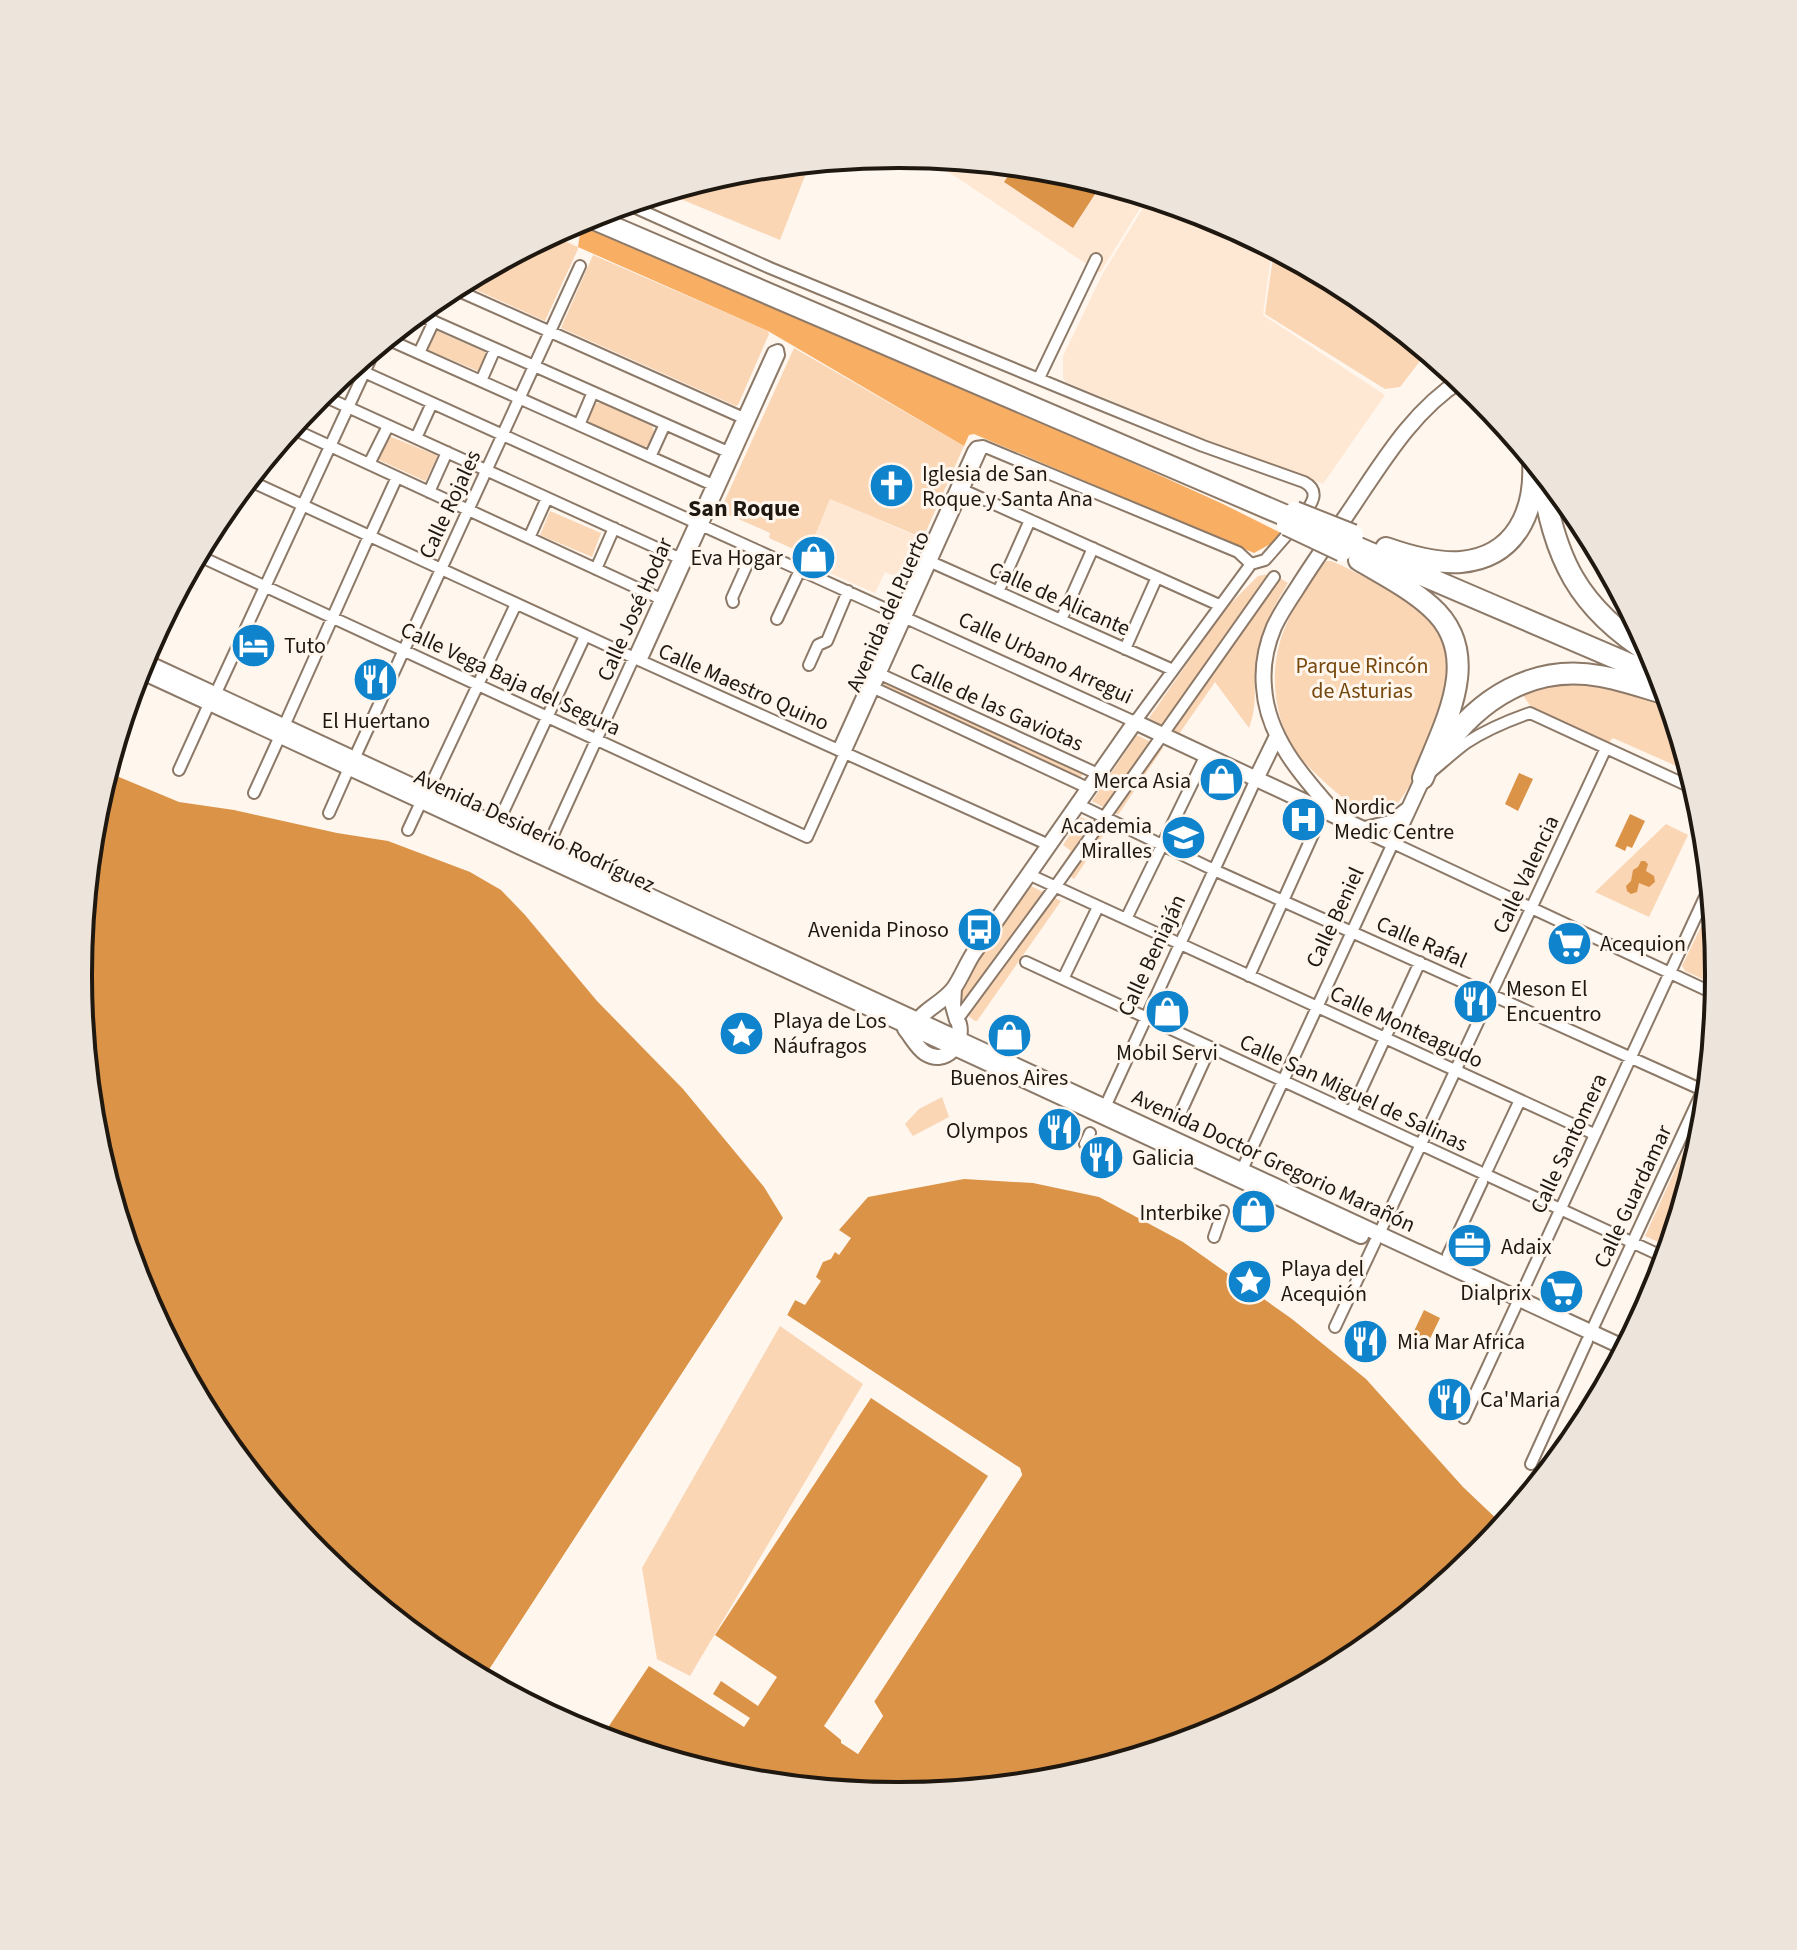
<svg xmlns="http://www.w3.org/2000/svg" width="1797" height="1950" font-family="'Source Sans 3',sans-serif">
<style>
.built{fill:#ffe8d3}
.green{fill:#fad6b5}
.forest{fill:#f8ae63}
.water{fill:#db9347}
.pier{fill:#fff6ee}
.lines{fill:none;stroke-linecap:round;stroke-linejoin:round}
.street-casing{stroke:#8d7967;stroke-width:14}
.secondary-casing{stroke:#8d7967;stroke-width:18}
.highway-casing{stroke:#8d7967;stroke-width:24}
.street{stroke:#fff;stroke-width:10}
.secondary{stroke:#fff;stroke-width:14}
.highway{stroke:#fff;stroke-width:20}
.highway-bridge-casing{stroke:#8d7967;stroke-width:24;stroke-linecap:butt}
.highway-bridge{stroke:#fff;stroke-width:20}
.labels{text-anchor:middle;stroke-width:6;stroke-linejoin:round;paint-order:stroke}
.poi-label{font-size:22px;fill:#1f1811;stroke:#fff6ee;text-anchor:start}
.street-label{font-size:22px;fill:#1f1811;stroke:#fff6ee}
.park-label{font-size:22px;fill:#77480d;stroke:#fff6ee}
.neighbourhood-label{font-size:24px;font-weight:bold;fill:#1f1811;stroke:#fff6ee}
.rim{fill:none;stroke:#1f1811;stroke-width:4}
</style>
<rect width="100%" height="100%" fill="#fff6ee"/>
<path class="built" d="M926 157 1015 166 1005 182 1097 191 1071 174 1088 179 1100 187 1102 184 1147 197 1100 273Z
M1149 198 1213 217 1272 249 1263 315 1385 395 1323 484 1218 445 1066 382 1063 378V356L1102 275Z
M830 499 919 537 901 579 885 572 875 593 804 562Z"/>
<path class="green" d="M810 163 780 240 671 195 664 205 651 197 739 170Z
M551 235 578 247V249L545 321 461 283Z
M1274 250 1355 293 1429 354 1420 361 1400 387 1385 389 1265 314Z
M593 255 768 331 769 334 738 405 736 406 561 328Z
M437 331 485 352 486 355 478 371 428 350Z
M794 348 964 446 923 538 830 499 807 555 769 538 770 533 720 511Z
M597 403H601L652 426 654 432 649 445 643 448 590 424 588 417 594 405Z
M389 436 436 455 437 457 426 480 425 481 379 460 378 458Z
M550 511 601 533 592 557 540 535Z
M1326 561H1331L1343 566C1370 581 1416 600 1436 624 1450 642 1452 671 1448 694 1447 705 1439 717 1435 728 1425 750 1405 815 1376 816 1365 817 1339 795 1330 787 1317 775 1302 762 1293 747 1271 711 1269 661 1287 623 1297 601 1311 581 1326 561Z
M1270 572 1288 583C1271 611 1257 638 1255 671 1254 694 1257 705 1249 728L1215 682 1179 734 1149 718 1226 608 1258 576 1269 574Z
M886 680 1085 771 1079 779 882 690Z
M1571 681 1618 687 1670 706 1690 772 1613 738 1609 742 1532 708 1522 694 1527 689Z
M1137 735 1163 748 1118 815 1092 801Z
M1081 817 1107 830 1074 879 1059 870 1071 851 1063 845Z
M1666 824 1688 835 1649 917 1595 892Z
M1031 886 1061 901 977 1021H975C966 1014 959 1008 960 996 963 972 1015 909 1031 886Z
M1712 904 1719 975 1718 986 1685 971 1682 966Z
M942 1097 949 1117 913 1136 905 1124 919 1109Z
M1704 1106 1706 1107 1703 1136 1669 1247 1645 1236Z
M780 1326 863 1384 690 1676 657 1659 642 1568Z"/>
<path class="forest" d="M581 226 1115 455 1223 504 1281 533 1272 543 1254 553 974 434 969 435 964 446 768 331 578 247Z"/>
<path class="water" d="M1015 166 1059 170 1071 174 1097 191 1073 228 1004 182Z
M107 772 179 802 234 810 337 833 388 841 470 872 501 890 525 915 597 1001 683 1089 764 1187 783 1218 483 1679 442 1657 318 1555 216 1430 140 1289 94 1135 78 975 94 814Z
M1519 773 1533 779 1518 811 1505 804Z
M1630 814 1645 821 1632 848 1627 846 1625 851 1615 846Z
M1641 861H1645L1648 864 1646 871 1654 876 1655 882 1649 887 1639 883 1637 892 1631 894 1627 891 1626 886 1631 881 1633 870 1638 867Z
M964 1179 1033 1183 1099 1197 1183 1242 1292 1319 1366 1379 1463 1487 1503 1525 1478 1556 1354 1657 1212 1733 1058 1780 898 1795 738 1780 601 1738 649 1666 744 1727 750 1718 713 1694 721 1681 758 1706 777 1677 715 1635 871 1398 988 1476 824 1726 858 1754 883 1716 874 1702 1022 1475 1020 1468 787 1315 795 1300 805 1305 821 1281 816 1277 823 1262 831 1259 835 1252 839 1255 851 1238 839 1230 868 1197Z
M1424 1310 1440 1318 1425 1349 1409 1342Z"/>
<path class="pier" d="M786 1214 787 1219 775 1239 486 1681 483 1679Z
M792 1298 795 1300 787 1315 1020 1468 1022 1475 874 1701 883 1716 858 1754 841 1743V1739L857 1749 878 1716 870 1700 1018 1474 1017 1471 784 1318 783 1314Z"/>
<g class="lines">
<defs>
<path id="street" d="M627 204 770 268 1097 403 1203 446 1304 482C1321 491 1312 504 1303 515
M452 288 748 420
M417 314 728 452
M387 339 713 485
M419 353 434 321
M353 367 1135 722 1251 564
M1039 378 1096 259
M481 381 495 349
M319 394 679 558
M579 425 593 392
M291 428 661 599
M416 438 432 403
M650 457 665 424
M369 464 388 426
M248 480 641 661 1049 845
M963 490 1219 605
M429 492 447 452
M370 536 397 477
M529 538 547 498
M197 555 807 837 983 446
M931 562 1173 670
M1251 564 1265 560 1293 528
M596 569 614 528
M998 592 1030 520
M733 602 732 598 754 549
M777 619 800 570
M1061 620 1093 548
M1125 649 1157 577
M143 661 162 620
M809 665 818 645 827 641 848 591
M880 674 1098 774
M874 688 1088 788
M215 695 376 347
M284 726 369 536
M838 750 973 451 976 447 983 446 1238 552 1251 564
M354 759 580 266
M179 770 209 704
M1431 772C1443 762 1454 752 1466 743 1486 730 1507 721 1530 713L1695 789
M254 793 280 736
M427 793 516 604
M1077 804 1214 870 1707 1092
M329 813 349 768
M497 825 585 636
M408 830 421 802
M547 848 773 352 778 350 779 355 641 661
M1028 874 1594 1134
M1126 919 1206 755
M1026 962 1666 1258
M1249 976 1324 810
M1063 979 1098 907
M957 1020 1055 887 1274 577
M1105 1107 1256 779
M1351 1112 1420 962
M1179 1116 1210 1048
M1085 1144 1090 1133
M1488 1168 1520 1100
M1240 1174 1393 843 1717 995
M1379 1234 1606 748
M1214 1237 1223 1211
M1448 1255 1482 1182
M1335 1327 1375 1242
M1591 1332 1709 1077
M1464 1418 1710 886
M1531 1464 1587 1341"/>
<path id="secondary" d="M141 660 1625 1348
M138 670 1361 1236
M1256 779 1277 736
M1334 812C1302 776 1267 737 1264 687 1262 666 1266 646 1274 627 1280 614 1288 602 1296 590 1311 566 1327 543 1344 519 1378 470 1409 413 1461 380
M1365 829 1390 823 1407 810
M954 988 953 1006 957 1020
M915 1024C924 1009 943 1003 954 988 961 978 966 965 973 954L1135 722 1393 843 1423 778
M905 1029C911 1036 917 1048 925 1053 946 1066 964 1044 959 1024"/>
<path id="highway" d="M587 216 1291 518
M1541 472C1554 558 1577 608 1653 655
M1347 543 1662 678
M1386 548C1409 556 1436 564 1461 562 1516 557 1536 511 1533 461
M1359 560C1384 575 1410 588 1431 607 1485 655 1444 724 1423 778
M1441 752C1479 698 1533 664 1600 676 1623 680 1645 688 1667 694"/>
</defs>
<use href="#street" class="street-casing"/>
<use href="#secondary" class="secondary-casing"/>
<use href="#highway" class="highway-casing"/>
<use href="#street" class="street"/>
<use href="#secondary" class="secondary"/>
<use href="#highway" class="highway"/>
<defs>
<path id="highway-bridge" d="M1295 512 1353 535
M1287 525 1342 551"/>
</defs>
<use href="#highway-bridge" class="highway-bridge-casing"/>
<use href="#highway-bridge" class="highway-bridge"/>
</g>
<defs>
<symbol id="church-disc" viewBox="-11 -11 22 22"><circle r="9.5" fill="#0f83cc" stroke="#fff6ee"/><path d="M-1.2-6h2.4v3.5h3.3v2.4h-3.3V6h-2.4V-.1h-3.3v-2.4h3.3Z" fill="#fff"/></symbol>
<symbol id="shop-disc" viewBox="-11 -11 22 22"><circle r="9.5" fill="#0f83cc" stroke="#fff6ee"/><path d="M-5-2.5h2.3a2.7 3.5 0 0 1 5.4 0H5L5.5 6h-11ZM-1.5-2.5h3a1.5 2.3 0 0 0-3 0Z" fill="#fff"/></symbol>
<symbol id="hotel-disc" viewBox="-11 -11 22 22"><circle r="9.5" fill="#0f83cc" stroke="#fff6ee"/><path d="M-6-4.5h1.5V1H6V5H4.5V3h-9V5H-6ZM-4 0a1.8 1.8 0 1 1 3.6 0ZM.5 0V-2.5h3Q6-2.5 6 0Z" fill="#fff"/></symbol>
<symbol id="restaurant-disc" viewBox="-11 -11 22 22"><circle r="9.5" fill="#0f83cc" stroke="#fff6ee"/><path d="M-5-6h1v4h1v-4h1v4h1v-4h1v5L-1.5 .5V6h-2V.5L-5-1ZM5-6V6H3V1.5H1.5Q1.5-4 5-6Z" fill="#fff"/></symbol>
<symbol id="hospital-disc" viewBox="-11 -11 22 22"><circle r="9.5" fill="#0f83cc" stroke="#fff6ee"/><path d="M-5-5h3v3.5h4V-5h3V5h-3V1.5h-4V5h-3Z" fill="#fff"/></symbol>
<symbol id="school-disc" viewBox="-11 -11 22 22"><circle r="9.5" fill="#0f83cc" stroke="#fff6ee"/><path d="M0-5L7-2L0 1L-7-2ZM-4 1L0 2.5L4 1V4Q0 6-4 4Z" fill="#fff"/></symbol>
<symbol id="bus-disc" viewBox="-11 -11 22 22"><circle r="9.5" fill="#0f83cc" stroke="#fff6ee"/><path d="M-5-6H5V4H4V6H2V4H-2V6H-4V4H-5ZM-3.5-4V0h7V-4ZM-3.5 1.2v1.5H-2V1.2ZM2 1.2v1.5H3.5V1.2Z" fill="#fff"/></symbol>
<symbol id="supermarket-disc" viewBox="-11 -11 22 22"><circle r="9.5" fill="#0f83cc" stroke="#fff6ee"/><path d="M-6-5.5h2.5l.6 2H6L4.5 2H-2.5L-4.4-4H-6ZM-1.5 3.2a1.3 1.3 0 1 0 .1 0ZM3 3.2a1.3 1.3 0 1 0 .1 0Z" fill="#fff"/></symbol>
<symbol id="sight-disc" viewBox="-11 -11 22 22"><circle r="9.5" fill="#0f83cc" stroke="#fff6ee"/><path d="M0-6L1.8-2.2L6-1.7L2.9 1.2L3.7 5.4L0 3.3L-3.7 5.4L-2.9 1.2L-6-1.7L-1.8-2.2Z" fill="#fff"/></symbol>
<symbol id="office-disc" viewBox="-11 -11 22 22"><circle r="9.5" fill="#0f83cc" stroke="#fff6ee"/><path d="M-6-3h4V-5.5h4V-3h4V5H-6ZM-1-4.5V-3h2v-1.5ZM-6 0V1H6V0Z" fill="#fff"/></symbol>
</defs>
<g fill-rule="evenodd">
<use href="#church-disc" x="866" y="460" width="51" height="51"/>
<use href="#shop-disc" x="788" y="532" width="51" height="51"/>
<use href="#hotel-disc" x="228" y="620" width="51" height="51"/>
<use href="#restaurant-disc" x="350" y="654" width="51" height="51"/>
<use href="#shop-disc" x="1196" y="754" width="51" height="51"/>
<use href="#hospital-disc" x="1278" y="794" width="51" height="51"/>
<use href="#school-disc" x="1158" y="812" width="51" height="51"/>
<use href="#bus-disc" x="954" y="904" width="51" height="51"/>
<use href="#supermarket-disc" x="1544" y="918" width="51" height="51"/>
<use href="#restaurant-disc" x="1450" y="976" width="51" height="51"/>
<use href="#shop-disc" x="1142" y="986" width="51" height="51"/>
<use href="#sight-disc" x="716" y="1008" width="51" height="51"/>
<use href="#shop-disc" x="984" y="1010" width="51" height="51"/>
<use href="#restaurant-disc" x="1034" y="1104" width="51" height="51"/>
<use href="#restaurant-disc" x="1076" y="1132" width="51" height="51"/>
<use href="#shop-disc" x="1228" y="1186" width="51" height="51"/>
<use href="#office-disc" x="1444" y="1220" width="51" height="51"/>
<use href="#sight-disc" x="1224" y="1256" width="51" height="51"/>
<use href="#supermarket-disc" x="1536" y="1266" width="51" height="51"/>
<use href="#restaurant-disc" x="1340" y="1316" width="51" height="51"/>
<use href="#restaurant-disc" x="1424" y="1374" width="51" height="51"/>
</g>
<g class="labels">
<g class="poi-label">
<text x="922" y="481">Iglesia de San<tspan x="922" dy="25">Roque y Santa Ana</tspan></text>
<text x="783" y="565" text-anchor="end">Eva Hogar</text>
<text x="284" y="653">Tuto</text>
<text x="376" y="728" text-anchor="middle">El Huertano</text>
<text x="1191" y="788" text-anchor="end">Merca Asia</text>
<text x="1334" y="814">Nordic<tspan x="1334" dy="25">Medic Centre</tspan></text>
<text x="1152" y="833" text-anchor="end">Academia<tspan x="1152" dy="25">Miralles</tspan></text>
<text x="949" y="937" text-anchor="end">Avenida Pinoso</text>
<text x="1600" y="951">Acequion</text>
<text x="1506" y="996">Meson El<tspan x="1506" dy="25">Encuentro</tspan></text>
<text x="773" y="1028">Playa de Los<tspan x="773" dy="25">Náufragos</tspan></text>
<text x="1167" y="1060" text-anchor="middle">Mobil Servi</text>
<text x="1009" y="1085" text-anchor="middle">Buenos Aires</text>
<text x="1028" y="1138" text-anchor="end">Olympos</text>
<text x="1132" y="1165">Galicia</text>
<text x="1222" y="1220" text-anchor="end">Interbike</text>
<text x="1501" y="1254">Adaix</text>
<text x="1281" y="1276">Playa del<tspan x="1281" dy="25">Acequión</tspan></text>
<text x="1531" y="1300" text-anchor="end">Dialprix</text>
<text x="1397" y="1349">Mia Mar Africa</text>
<text x="1480" y="1407">Ca'Maria</text>
</g>
<g class="street-label">
<text transform="translate(449 504) rotate(-65)" y="8">Calle Rojales</text>
<text transform="translate(1060 598) rotate(24)" y="8">Calle de Alicante</text>
<text transform="translate(634 609) rotate(-66)" y="8">Calle José Hodar</text>
<text transform="translate(887 611) rotate(-66)" y="8">Avenida del Puerto</text>
<text transform="translate(1046 657) rotate(25)" y="8">Calle Urbano Arregui</text>
<text transform="translate(511 678) rotate(25)" y="8">Calle Vega Baja del Segura</text>
<text transform="translate(744 686) rotate(24)" y="8">Calle Maestro Quino</text>
<text transform="translate(997 706) rotate(24)" y="8">Calle de las Gaviotas</text>
<text transform="translate(535 830) rotate(25)" y="8">Avenida Desiderio Rodríguez</text>
<text transform="translate(1525 874) rotate(-65)" y="8">Calle Valencia</text>
<text transform="translate(1334 917) rotate(-65)" y="8">Calle Beniel</text>
<text transform="translate(1422 941) rotate(24)" y="8">Calle Rafal</text>
<text transform="translate(1151 955) rotate(-65)" y="8">Calle Beniaján</text>
<text transform="translate(1407 1026) rotate(25)" y="8">Calle Monteagudo</text>
<text transform="translate(1354 1092) rotate(25)" y="8">Calle San Miguel de Salinas</text>
<text transform="translate(1568 1143) rotate(-65)" y="8">Calle Santomera</text>
<text transform="translate(1274 1160) rotate(25)" y="8">Avenida Doctor Gregorio Marañón</text>
<text transform="translate(1632 1196) rotate(-65)" y="8">Calle Guardamar</text>
</g>
<g class="park-label">
<text x="1362" y="673">Parque Rincón<tspan x="1362" dy="25">de Asturias</tspan></text>
</g>
<g class="neighbourhood-label">
<text x="744" y="516">San Roque</text>
</g>
</g>
<path d="M0 0H1797V1950H0ZM898 168H899A806 806 0 0 1 1705 974V976A806 806 0 0 1 899 1782H898A806 806 0 0 1 92 976V974A806 806 0 0 1 898 168Z" fill="#ede4dc" fill-rule="evenodd"/>
<path class="rim" d="M898 168H899A806 806 0 0 1 1705 974V976A806 806 0 0 1 899 1782H898A806 806 0 0 1 92 976V974A806 806 0 0 1 898 168Z"/>
</svg>
